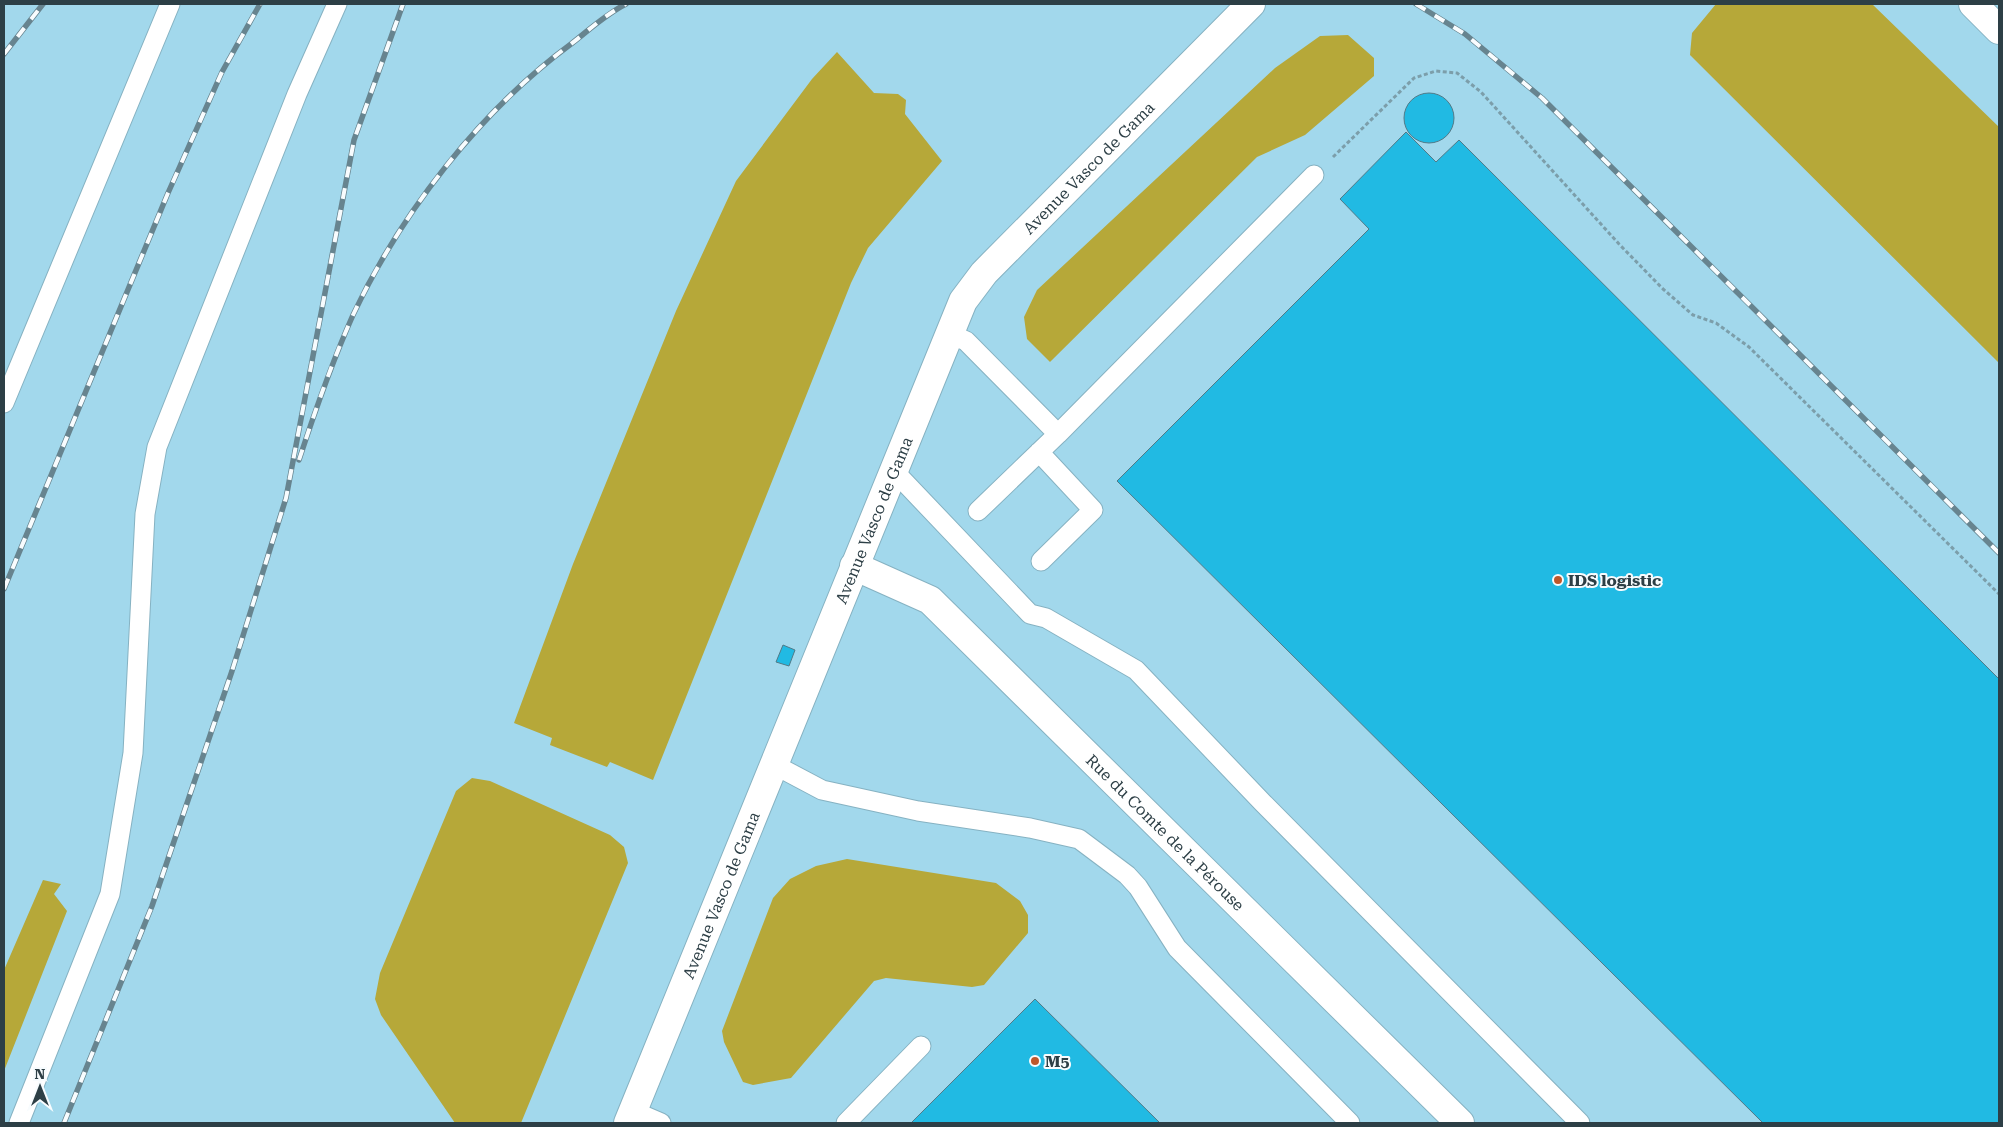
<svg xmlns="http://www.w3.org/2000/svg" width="2003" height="1127" font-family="'Roboto Serif',serif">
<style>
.built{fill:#a2d8ec}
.water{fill:#b6a839}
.building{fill:#21bae3;stroke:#507a88}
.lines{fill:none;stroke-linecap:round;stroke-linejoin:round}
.service-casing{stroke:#86b2c2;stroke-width:21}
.minor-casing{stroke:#86b2c2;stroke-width:30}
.path{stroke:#7c9eaa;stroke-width:3;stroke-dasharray:4 2.5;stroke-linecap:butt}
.service{stroke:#fff;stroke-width:19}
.minor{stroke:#fff;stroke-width:28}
.rail-casing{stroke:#67848f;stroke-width:5.5}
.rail{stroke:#f8fcfe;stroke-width:4;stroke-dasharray:11;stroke-linecap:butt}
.poi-dot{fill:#be572b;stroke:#f8fcfe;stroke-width:2}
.labels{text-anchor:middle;stroke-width:4;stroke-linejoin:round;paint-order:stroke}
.street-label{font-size:16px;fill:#2d3f46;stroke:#f8fcfe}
.poi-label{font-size:16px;font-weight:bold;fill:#2d3f46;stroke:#f8fcfe;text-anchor:start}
</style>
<rect width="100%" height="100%" fill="#b6e3f3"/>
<path class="built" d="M4 4H1999V1123H4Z"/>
<path class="water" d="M1716 4H1872L1999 127V363L1690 55 1692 33Z
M1348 35 1374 58V76L1305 135 1257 157 1050 362 1027 339 1024 317 1037 290 1275 68 1320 36Z
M837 52 874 93 898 94 906 100 905 114 942 161 868 248 851 283 653 780 610 762 607 767 550 745 552 738 514 723 573 564 676 311 736 181 812 79Z
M472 778 490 781 610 835 624 847 628 863 521 1123H455L381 1015 375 999 380 973 456 791Z
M847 859 996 883 1020 901 1028 915V933L984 985 972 987 886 978 874 981 791 1078 753 1085 743 1082 724 1042 722 1031 773 898 790 879 816 866Z
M43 880 61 884 54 894 67 911 4 1071V970Z"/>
<path class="building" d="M1404 118a25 25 0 1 1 50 0a25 25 0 1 1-50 0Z
M1406 132 1436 162 1459 140 1999 679V1123H1763L1117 481 1369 229 1340 199Z
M783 645 795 650 789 666 776 662Z
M1035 999 1160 1123H911Z"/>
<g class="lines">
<defs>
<path id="service" d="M948 333 966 341 1058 434 978 511
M4 403 170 4
M1058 434 1314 175
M1039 452 1093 510 1041 561
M894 471 1030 614 1046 618 1136 670 1263 803 1580 1123
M773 764 822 790 918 811 1030 828 1079 839 1127 875 1138 887 1177 948 1350 1123
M633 1111 661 1123
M19 1123 110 894 133 753 145 514 157 447 297 94 337 4
M846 1123 921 1046"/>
<g id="minor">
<path d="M1973 4 1999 30"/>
<path id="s1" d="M854 566 930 600 1460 1123"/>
<path id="s2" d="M628 1123 963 301 984 273 1251 4"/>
</g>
</defs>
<use href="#service" class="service-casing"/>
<use href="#minor" class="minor-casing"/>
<path class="path" d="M1333 157 1414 78 1436 71 1457 73 1481 92 1619 244 1663 289 1693 315 1716 323 1749 347 1999 594"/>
<use href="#service" class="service"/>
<use href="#minor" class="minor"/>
<defs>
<path id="rail" d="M1416 4 1465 34 1542 98 1999 553
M4 54 43 4
M299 460C315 411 332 362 353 315 401 213 480 111 571 44 589 30 606 14 626 4
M4 589 168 193 222 72 260 4
M64 1123 152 906 232 671 286 498 354 140 403 4"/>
</defs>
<use href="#rail" class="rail-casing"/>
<use href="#rail" class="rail"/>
</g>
<g class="poi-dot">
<circle cx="1558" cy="580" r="5"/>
<circle cx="1035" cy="1061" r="5"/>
</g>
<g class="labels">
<g class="street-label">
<text dy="6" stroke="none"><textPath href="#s2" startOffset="1071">Avenue Vasco de Gama</textPath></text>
<text dy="6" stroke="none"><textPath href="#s2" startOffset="651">Avenue Vasco de Gama</textPath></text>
<text dy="6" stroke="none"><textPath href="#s1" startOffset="414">Rue du Comte de la Pérouse</textPath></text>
<text dy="6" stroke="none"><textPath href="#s2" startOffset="246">Avenue Vasco de Gama</textPath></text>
</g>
<g class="poi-label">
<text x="1568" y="586">IDS logistic</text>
<text x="1045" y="1067">M5</text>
</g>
</g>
<rect width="2003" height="1127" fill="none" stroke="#2d3f46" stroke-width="10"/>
<g transform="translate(40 1087)" stroke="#f8fcfe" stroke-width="4" paint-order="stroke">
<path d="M0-4L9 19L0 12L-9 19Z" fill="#2d3f46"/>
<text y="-8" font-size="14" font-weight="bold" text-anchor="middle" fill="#2d3f46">N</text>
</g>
</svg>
